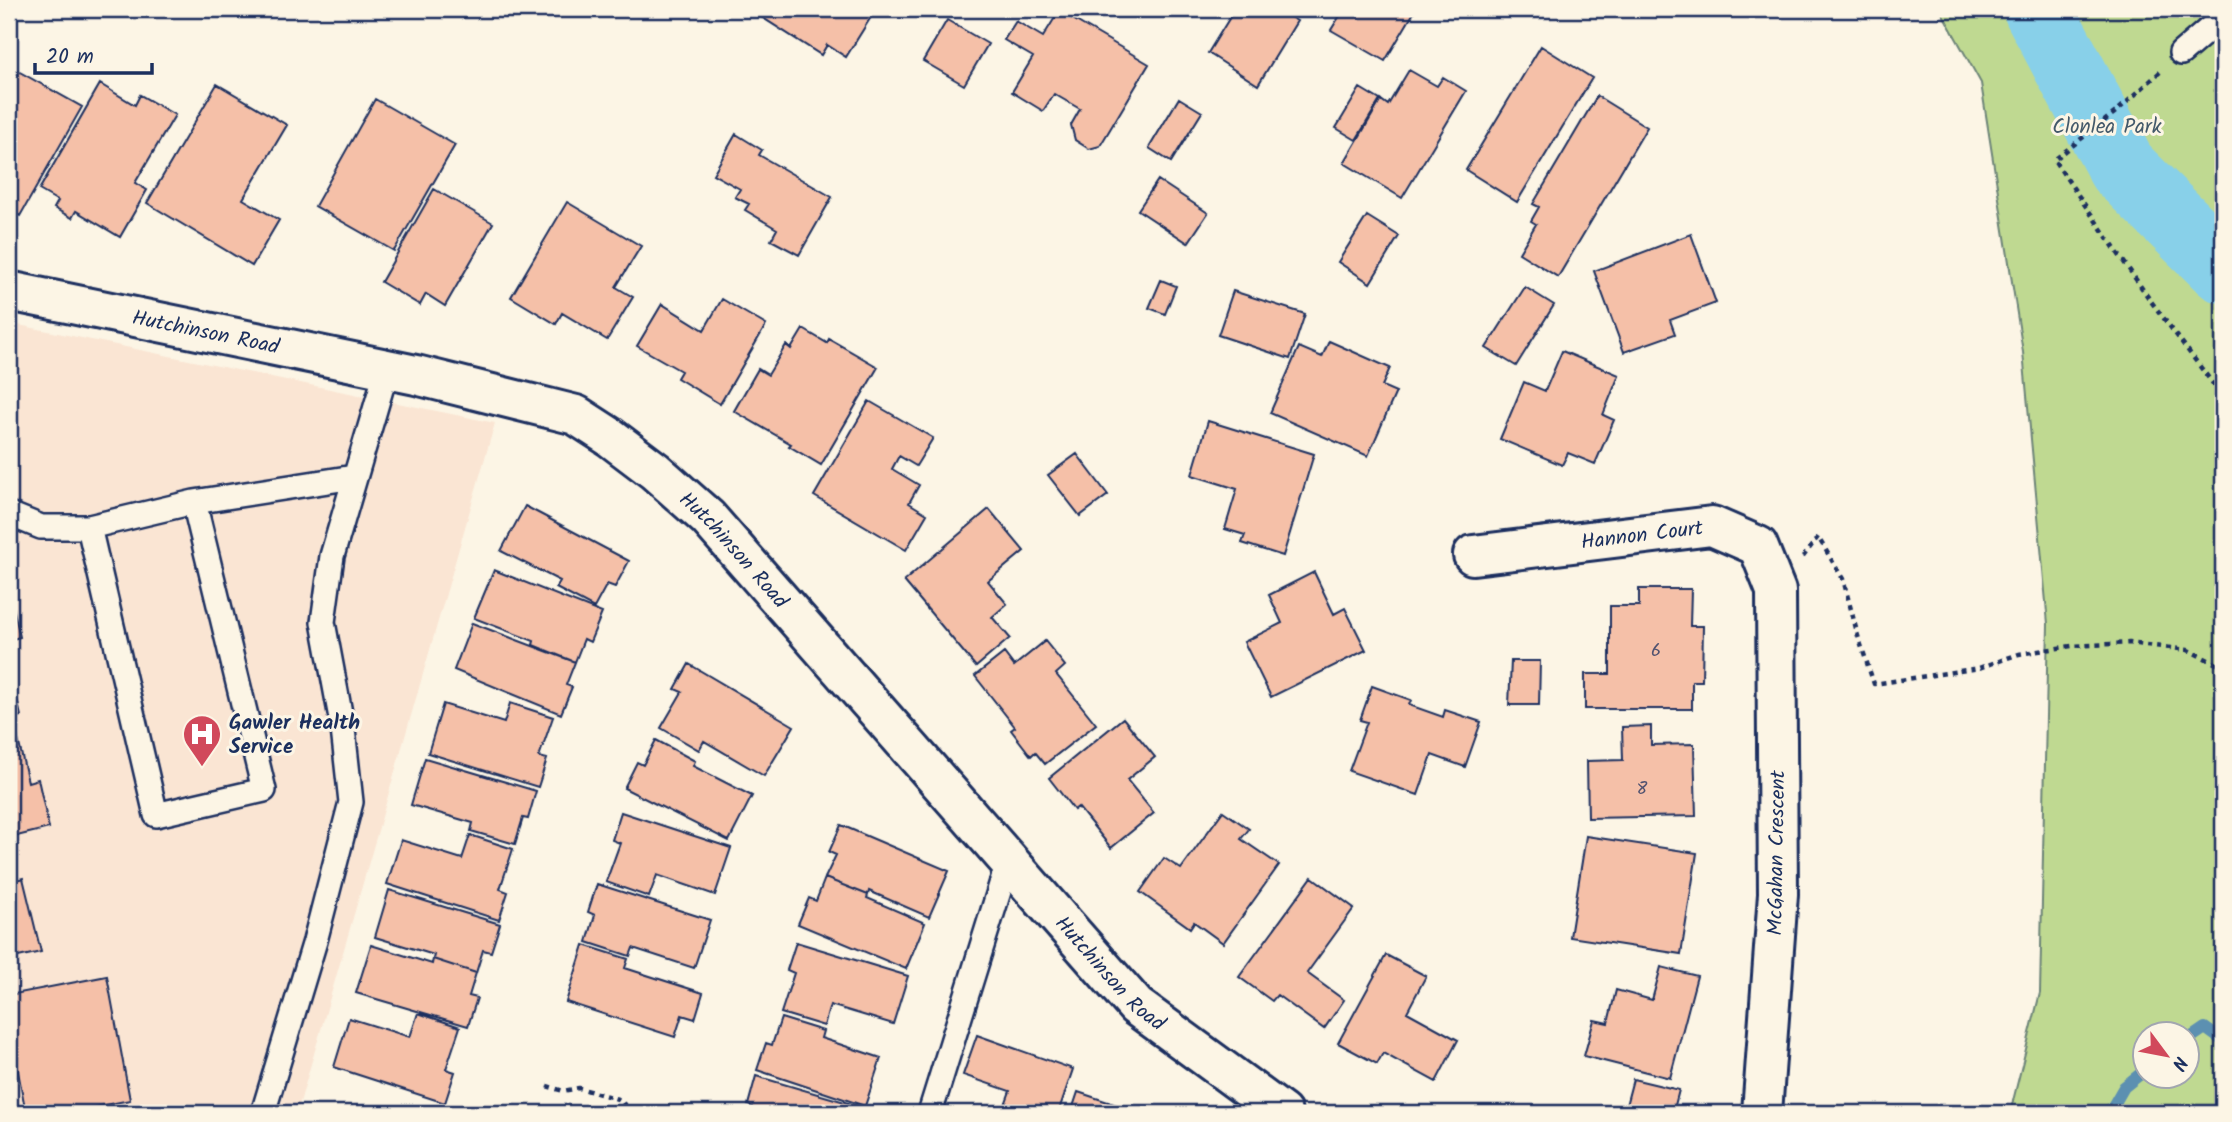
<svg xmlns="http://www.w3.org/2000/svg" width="2232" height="1122" font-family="Kalam,sans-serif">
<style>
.built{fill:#fae5d3}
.park{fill:#bfd991;stroke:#6d8478;stroke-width:2;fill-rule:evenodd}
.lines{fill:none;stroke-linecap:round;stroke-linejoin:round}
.stream{stroke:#5c90b1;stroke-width:12}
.river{stroke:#88d0e9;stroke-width:70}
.building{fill:#f5c0a8;stroke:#1b2f5e;stroke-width:2}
.lane-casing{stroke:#1b2f5e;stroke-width:28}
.street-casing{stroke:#1b2f5e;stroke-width:44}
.path{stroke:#1b2f5e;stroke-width:4.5;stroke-dasharray:5 5;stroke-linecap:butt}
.lane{stroke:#fcf5e5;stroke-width:23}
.street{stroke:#fcf5e5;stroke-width:38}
.labels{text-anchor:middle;stroke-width:6;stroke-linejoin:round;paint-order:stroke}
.number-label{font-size:18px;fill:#525370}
.park-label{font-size:21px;fill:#445a6b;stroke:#fcf5e5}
.street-label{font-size:21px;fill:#1b2f5e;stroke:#fcf5e5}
.poi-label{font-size:21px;font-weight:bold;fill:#1b2f5e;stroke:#fcf5e5;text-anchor:start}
</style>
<rect width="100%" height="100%" fill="#fcf5e5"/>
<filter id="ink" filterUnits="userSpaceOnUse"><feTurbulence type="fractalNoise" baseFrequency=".0143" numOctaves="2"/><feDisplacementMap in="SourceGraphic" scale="14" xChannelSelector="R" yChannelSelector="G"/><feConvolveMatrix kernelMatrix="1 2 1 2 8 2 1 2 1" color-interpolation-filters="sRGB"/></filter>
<g filter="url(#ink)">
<path class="built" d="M9 323 495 423 297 1113H9Z"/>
<path class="park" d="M1940 9H2223V1113H2010L2040 993 2048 624 2023 352 1981 83ZM2144 1034H2186V1076H2144Z"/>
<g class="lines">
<path class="stream" d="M2186 1041 2205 1028 2223 1041
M2109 1113 2124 1087 2144 1071"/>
<path class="river" d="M2038 9 2122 168 2223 268"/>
</g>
<path class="building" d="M749 9H876L846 57 827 45 821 55Z
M1235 9H1277L1297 21 1258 85 1208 53Z
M1344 9H1416L1385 61 1331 30Z
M1059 11 1149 64 1100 146 1089 149 1075 140 1071 125 1080 109 1054 94 1043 111 1012 92 1033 57 1004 40 1016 21 1043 37Z
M947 20 988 44 964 85 923 61Z
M1541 46 1592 78 1517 202 1466 170Z
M9 66 82 107 20 216 9 210Z
M1409 70 1437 86 1443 77 1466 91 1402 198 1344 163 1381 100 1388 105Z
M100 84 135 105 140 95 175 115 135 183 147 190 120 237 76 211 72 218 54 208 58 201 39 190Z
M217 84 287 125 243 199 279 220 252 266 147 203Z
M1360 88 1380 100 1356 140 1336 128Z
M1597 96 1647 127 1558 277 1519 253 1536 224 1531 221 1539 207 1533 204Z
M1179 98 1202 112 1171 162 1149 148Z
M375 99 455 145 394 251 315 206Z
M736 134 762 150 759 155 832 197 799 255 771 240 777 229 745 210 749 204 735 197 740 189 713 174Z
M1158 180 1208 213 1188 243 1138 210Z
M434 189 493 223 445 306 426 294 420 305 381 282Z
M567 202 641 246 616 287 633 297 607 340 562 313 556 324 511 297Z
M1367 216 1399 236 1370 283 1338 262Z
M1691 234 1716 303 1670 320 1675 334 1624 352 1594 271Z
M1161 280 1176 286 1165 314 1149 308Z
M1525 287 1554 305 1516 366 1486 348Z
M1233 291 1305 314 1290 359 1218 335Z
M722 299 766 325 720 404 677 378 681 371 637 346 662 304 704 330Z
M803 329 827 343 829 339 878 367 821 465 789 446 791 444 734 411 758 369 768 375 786 345 791 349Z
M1329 341 1390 368 1382 386 1396 392 1368 456 1270 413 1299 347 1322 357Z
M1562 351 1619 375 1603 415 1614 420 1595 464 1568 453 1562 465 1500 439 1524 382 1545 391Z
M869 401 933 438 916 466 899 456 892 469 919 485 909 503 927 514 906 550 814 496Z
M1208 421 1314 454 1283 556 1242 543 1245 535 1225 529 1237 489 1192 475Z
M1077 454 1108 495 1080 516 1048 475Z
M525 506 629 561 615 587 607 584 594 608 556 588 560 581 501 551Z
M989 509 1024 551 988 581 1007 604 992 617 1010 638 976 667 904 581Z
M494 570 602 613 590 642 584 639 575 662 533 645 534 641 474 618Z
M1314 572 1334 614 1345 608 1366 650 1271 697 1244 642 1282 623 1269 595Z
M9 589 20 637 9 640Z
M1639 589H1691L1690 626H1703L1702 681H1692V709H1585V674H1610V606H1639Z
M472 623 575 662 566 685 572 687 561 714 454 670Z
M1045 641 1065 666 1056 674 1096 724 1045 764 1035 752 1031 756 1011 730 1015 727 975 676 1004 653 1014 666Z
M1511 661H1540L1539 705H1509Z
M689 664 794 726 764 776 704 741 699 750 661 728 682 692 675 689Z
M11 674 21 716 13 718 28 782 38 779 49 828 9 838V675Z
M1372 686 1411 700 1409 705 1443 717 1445 710 1481 722 1465 767 1432 755 1418 795 1349 771 1367 722 1360 720Z
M510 703 553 717 539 757 547 759 538 787 428 753 443 704 504 723Z
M1123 718 1155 757 1127 780 1154 813 1111 848 1078 807 1074 810 1049 778Z
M1651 726V745L1694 744 1696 816 1588 818 1587 761 1623 760 1622 727Z
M656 740 695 761 693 766 752 796 729 841 624 788 637 762 643 765Z
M425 758 536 791 528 819 523 818 515 844 471 831 473 823 411 805Z
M1223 811 1249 829 1241 839 1279 865 1223 943 1194 922 1190 928 1140 892 1164 858 1181 869Z
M621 812 731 848 715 895 657 875 649 897 606 882 620 843 612 840Z
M841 825 949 871 929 917 869 891 868 895 825 878 836 855 829 852Z
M470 835 513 849 500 889 508 892 499 920 387 884 401 840 462 859Z
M1586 836 1697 853 1681 954 1570 937Z
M1312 877 1354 908 1307 973 1344 1000 1324 1029 1277 995 1272 1001 1239 977Z
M23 878 41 952 9 959V882Z
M825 878 868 895 867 898 925 923 906 969 798 924 809 898 816 901Z
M597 884 710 920 694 968 633 948 630 956 587 942 595 915 588 912Z
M389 890 500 924 491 952 483 950 476 973 433 959 434 955 375 937Z
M796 942 908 976 893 1024 830 1005 824 1026 781 1013 794 973 787 970Z
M371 945 432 964 433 959 476 973 469 996 477 998 468 1026 356 993Z
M584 945 628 959 625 968 703 993 695 1019 682 1015 675 1037 566 1002Z
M1386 955 1426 976 1407 1012 1458 1040 1436 1082 1383 1053 1377 1064 1338 1043Z
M1661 967 1697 976 1670 1078 1584 1056 1594 1020 1608 1023 1616 990 1652 1000Z
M107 976 130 1100 64 1113H26L9 1025V995Z
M418 1013 460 1027 446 1069 455 1072 445 1103 334 1067 349 1018 410 1037Z
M781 1018 823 1031 821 1038 881 1058 865 1106 757 1070 766 1043 772 1045Z
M977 1035 1073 1069 1058 1113H1002L1010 1091 963 1075Z
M756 1076 869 1109 867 1113H751L753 1107 748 1105Z
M1633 1079 1679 1090 1673 1113H1624Z
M1078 1092 1141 1113H1071Z"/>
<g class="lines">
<defs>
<path id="lane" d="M2181 53 2223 17
M194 502 354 477
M9 514 41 527H89L194 502 264 790 156 815 89 527
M263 1113 315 941 351 802 343 729 323 622 332 556 387 369
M930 1113 1009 859"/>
<g id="street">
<path id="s1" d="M9 291 416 375 576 415 610 437 655 471 708 518 1136 1006 1282 1113"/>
<path id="s2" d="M1473 555 1712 526 1758 546 1776 591 1778 894 1762 1113"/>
</g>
</defs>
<use href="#lane" class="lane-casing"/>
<use href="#street" class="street-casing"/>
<path class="path" d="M2160 72 2117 111 2054 160 2150 300 2223 397
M1803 557 1818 537 1843 579 1858 636 1874 684 1979 668 2019 654 2072 646 2129 643 2188 650 2223 667
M547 1086 563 1091 579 1088 621 1100 630 1113"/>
<use href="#lane" class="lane"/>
<use href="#street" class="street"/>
</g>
</g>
<defs>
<symbol id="hospital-pin" viewBox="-11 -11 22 30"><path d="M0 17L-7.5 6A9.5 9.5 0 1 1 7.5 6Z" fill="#d1495b" stroke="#fcf5e5"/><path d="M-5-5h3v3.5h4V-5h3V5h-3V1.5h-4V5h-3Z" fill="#fff"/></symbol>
</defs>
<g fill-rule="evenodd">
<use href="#hospital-pin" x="180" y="712" width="44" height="60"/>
</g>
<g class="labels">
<g class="number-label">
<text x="1656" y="656">6</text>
<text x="1642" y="794">8</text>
</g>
<g class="park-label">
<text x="2107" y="133">Clonlea Park</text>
</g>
<g class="street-label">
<text dy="7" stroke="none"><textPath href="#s1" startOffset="201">Hutchinson Road</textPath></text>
<text dy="7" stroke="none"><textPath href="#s2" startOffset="170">Hannon Court</textPath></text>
<text dy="7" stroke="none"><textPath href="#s1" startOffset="789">Hutchinson Road</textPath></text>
<text transform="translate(1776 853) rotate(-89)" y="7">McGahan Crescent</text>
<text dy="7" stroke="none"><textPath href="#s1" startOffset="1356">Hutchinson Road</textPath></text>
</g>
<g class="poi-label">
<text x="229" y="729">Gawler Health<tspan x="229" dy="24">Service</tspan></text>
</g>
</g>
<rect width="2232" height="1122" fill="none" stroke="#fcf5e5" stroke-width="35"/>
<rect x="18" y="18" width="2197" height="1087" fill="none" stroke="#1b2f5e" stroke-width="2.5" filter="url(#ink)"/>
<g transform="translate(2166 1055) rotate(122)"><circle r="33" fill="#fcf5e5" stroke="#a2a6af" stroke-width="2"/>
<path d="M0-5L12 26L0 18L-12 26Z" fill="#d1495b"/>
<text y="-10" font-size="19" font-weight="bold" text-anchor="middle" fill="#1b2f5e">N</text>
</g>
<path d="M35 63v10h117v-10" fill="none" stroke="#1b2f5e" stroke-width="3.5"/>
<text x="46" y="63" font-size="21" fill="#1b2f5e" stroke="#fcf5e5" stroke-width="5" paint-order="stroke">20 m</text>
</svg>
